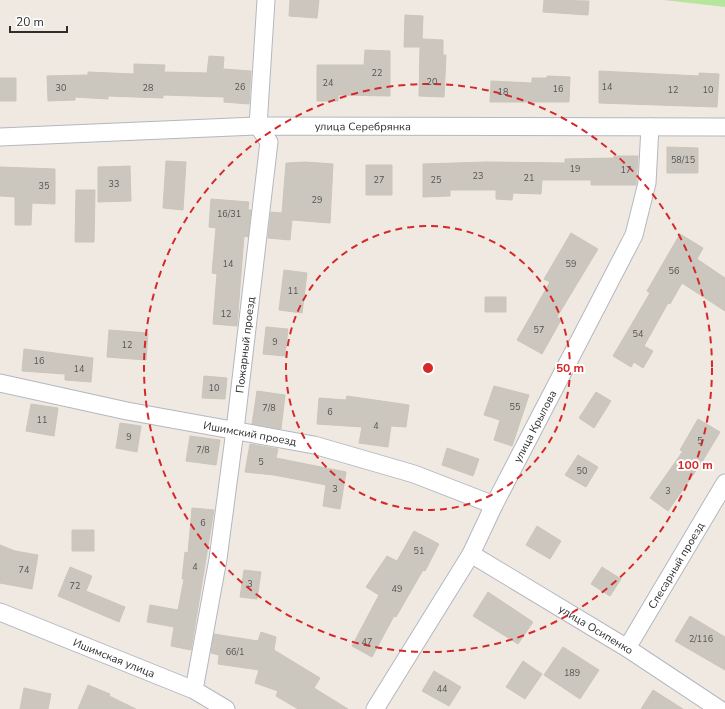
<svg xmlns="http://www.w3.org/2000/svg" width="725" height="709" font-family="'Nunito Sans',sans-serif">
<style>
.green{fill:#b6e59e}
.building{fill:#cbc7bf;stroke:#cbc5ba}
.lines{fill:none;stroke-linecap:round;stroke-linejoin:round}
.minor-casing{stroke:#b4b7c1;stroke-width:19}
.minor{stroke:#fff;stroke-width:17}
.ring{fill:none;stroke:#d62828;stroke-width:2;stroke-dasharray:7 5}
.labels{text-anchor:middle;stroke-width:4;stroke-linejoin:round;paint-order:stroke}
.number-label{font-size:9px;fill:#555452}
.street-label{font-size:11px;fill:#2e2e2e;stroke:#fff}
.centre{fill:#d62828;stroke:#fff;stroke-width:2}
.ring-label{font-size:12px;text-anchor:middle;font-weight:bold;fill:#d62828;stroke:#fff;stroke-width:4;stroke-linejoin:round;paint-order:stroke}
</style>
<rect width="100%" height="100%" fill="#efe9e1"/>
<path class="green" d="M664 0H725V7Z"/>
<path class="building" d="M290 0H319L317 18 289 16Z
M544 0 589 1 588 15 543 12Z
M405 15 423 16 422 39 443 40V55H446L444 97 419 96 420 47H404Z
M365 50 390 51V96L338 95V101H317V65H364Z
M209 56 224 57 223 69 251 71 249 104 224 102V97L163 95V98L108 96V99L75 97V100L48 101 47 76 88 75V72L134 74V64L165 65 164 72 207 73Z
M599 71 699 76V73L719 74 717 107 599 103Z
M547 76 570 77 569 102H490L491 81 532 83V78H547Z
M0 78H16V101H0Z
M667 147 698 148V173H667Z
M614 156H638L636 185H591V180H542L541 194 513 193 512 200 496 199V190H450V196L423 197V164L487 162 565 163V159L614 158Z
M166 161 186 162 183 210 163 208Z
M305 162 333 164 330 223 292 220 290 240 268 238 271 212 282 213 286 163Z
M366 165H392V195H366Z
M130 166 131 201 98 202V167Z
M0 167 55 169V204L32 203 31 225H15V197L0 196Z
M76 190H95L94 242H75Z
M211 199 249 202 248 210H251L248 237 244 236 237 326 213 324 217 274 212 273 216 228 209 227Z
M571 233 598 249 557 317 561 320 542 354 517 340 550 282 544 279Z
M680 234 703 248 697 259 725 278V311L682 283 670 304 668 303 644 346 653 351 643 368 634 362 631 367 613 356 650 293 647 291Z
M284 270 307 273 302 313 279 310Z
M485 297H506V312H485Z
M266 327 288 329 285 356 263 354Z
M109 330 148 333 146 360 107 357Z
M24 349 93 358 91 382 65 380V374L22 371Z
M204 376 227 378 225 399 202 398Z
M494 386 529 395 512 446 494 440 500 420 484 415Z
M257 391 285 395 281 429 252 424Z
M596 392 611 401 594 428 579 418Z
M347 396 409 405 406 427 391 426 388 447 359 443 362 427 317 424 319 398 346 400Z
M31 404 58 408 54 436 26 431Z
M698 419 720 432 702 462 668 511 650 498 683 451 680 450Z
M120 423 141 426 137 452 116 448Z
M190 436 220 440 216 465 186 461Z
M250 444 278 449 276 458 346 472 340 509 323 506 326 485 274 475 245 472Z
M447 448 479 459 473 476 442 465Z
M578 455 598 467 586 487 565 475Z
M192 508 214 510 191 650 171 646 174 627 147 622 150 605 178 610 184 579H182L185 552 188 553Z
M537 526 561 541 550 559 526 545Z
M72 530H94V551H72Z
M414 531 439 544 425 571 423 570 396 617 394 616 372 657 352 646 379 595 366 587 387 556 397 561Z
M0 545 15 551 38 555 32 589 0 583Z
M70 567 92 576 86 591 125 607 119 622 58 596Z
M602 567 621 579 610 596 591 584Z
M244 570 261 572 257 599 240 597Z
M488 592 533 622 518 644 473 616Z
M690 616 725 637V670L675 641Z
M261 632 276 637 274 650 320 678 314 688 348 709H298L276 696 278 691 255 683 259 670 218 664 219 655 211 653 214 634 258 641Z
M563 647 599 670 580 699 544 675Z
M523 661 542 674 525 699 506 687Z
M434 671 461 687 449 706 422 691Z
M88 685 110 694 109 696 136 709H78Z
M24 688 51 694 48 709H20Z
M653 690 683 709H641Z"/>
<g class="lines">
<defs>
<g id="minor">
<path id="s1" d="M0 137 258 126 725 127"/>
<path id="s2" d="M0 383 127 411 314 445 414 474 494 505"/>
<path id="s3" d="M471 554 627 648 719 709"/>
<path id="s4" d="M0 612 194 690 226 709"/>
<path id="s5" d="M627 648 725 483"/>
<path id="s6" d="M194 690 218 559 235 430 269 142 258 126 266 0"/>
<path id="s7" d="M375 709 471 554 494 505 634 235 647 183 650 127"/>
</g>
</defs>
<use href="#minor" class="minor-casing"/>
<use href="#minor" class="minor"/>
</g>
<g class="ring">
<circle cx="428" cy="368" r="142"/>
<circle cx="428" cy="368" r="284"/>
</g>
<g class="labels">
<g class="number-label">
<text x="377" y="76">22</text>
<text x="432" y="85">20</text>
<text x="328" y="86">24</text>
<text x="240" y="90">26</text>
<text x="607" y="90">14</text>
<text x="61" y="91">30</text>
<text x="148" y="91">28</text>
<text x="558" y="92">16</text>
<text x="673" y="93">12</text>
<text x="708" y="93">10</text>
<text x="503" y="95">18</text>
<text x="683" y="163">58/15</text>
<text x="575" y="172">19</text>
<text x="626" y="173">17</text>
<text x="478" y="179">23</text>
<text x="529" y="181">21</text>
<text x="379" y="183">27</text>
<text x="436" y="183">25</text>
<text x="114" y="187">33</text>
<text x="44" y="189">35</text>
<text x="317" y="203">29</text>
<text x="229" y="217">16/31</text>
<text x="228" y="267">14</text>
<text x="571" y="267">59</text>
<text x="674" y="274">56</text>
<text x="293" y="294">11</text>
<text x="226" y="317">12</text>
<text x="539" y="333">57</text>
<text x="638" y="337">54</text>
<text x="275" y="345">9</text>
<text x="127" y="348">12</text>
<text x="39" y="364">16</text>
<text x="79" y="372">14</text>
<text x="214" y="391">10</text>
<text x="515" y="410">55</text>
<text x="269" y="411">7/8</text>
<text x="330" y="415">6</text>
<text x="42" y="423">11</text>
<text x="376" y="429">4</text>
<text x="129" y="440">9</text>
<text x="700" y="444">5</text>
<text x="203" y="453">7/8</text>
<text x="261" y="465">5</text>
<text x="582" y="474">50</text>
<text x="335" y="492">3</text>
<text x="668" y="494">3</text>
<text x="203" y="526">6</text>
<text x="419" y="554">51</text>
<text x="195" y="570">4</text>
<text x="24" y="573">74</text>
<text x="250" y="587">3</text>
<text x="75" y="589">72</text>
<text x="397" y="592">49</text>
<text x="701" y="642">2/116</text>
<text x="367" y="645">47</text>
<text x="235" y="655">66/1</text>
<text x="572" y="676">189</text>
<text x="442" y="692">44</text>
</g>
<g class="street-label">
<text dy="4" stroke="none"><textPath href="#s1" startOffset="363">улица Серебрянка</textPath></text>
<text dy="4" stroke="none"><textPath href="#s6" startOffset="349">Пожарный проезд</textPath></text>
<text dy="4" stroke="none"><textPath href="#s7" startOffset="325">улица Крылова</textPath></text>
<text dy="4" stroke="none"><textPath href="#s2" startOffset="255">Ишимский проезд</textPath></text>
<text dy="4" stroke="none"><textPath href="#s5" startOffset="96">Слесарный проезд</textPath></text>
<text dy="4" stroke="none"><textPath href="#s3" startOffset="146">улица Осипенко</textPath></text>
<text dy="4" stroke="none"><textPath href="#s4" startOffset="123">Ишимская улица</textPath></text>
</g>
</g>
<circle cx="428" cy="368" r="6" class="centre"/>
<g class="ring-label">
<text x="570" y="372">50 m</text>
<text x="695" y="469">100 m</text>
</g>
<path d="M10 26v6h57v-6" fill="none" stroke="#2e2e2e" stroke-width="2"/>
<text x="16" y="26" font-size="12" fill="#2e2e2e" stroke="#ffffff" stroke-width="3" paint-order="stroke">20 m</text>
</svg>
